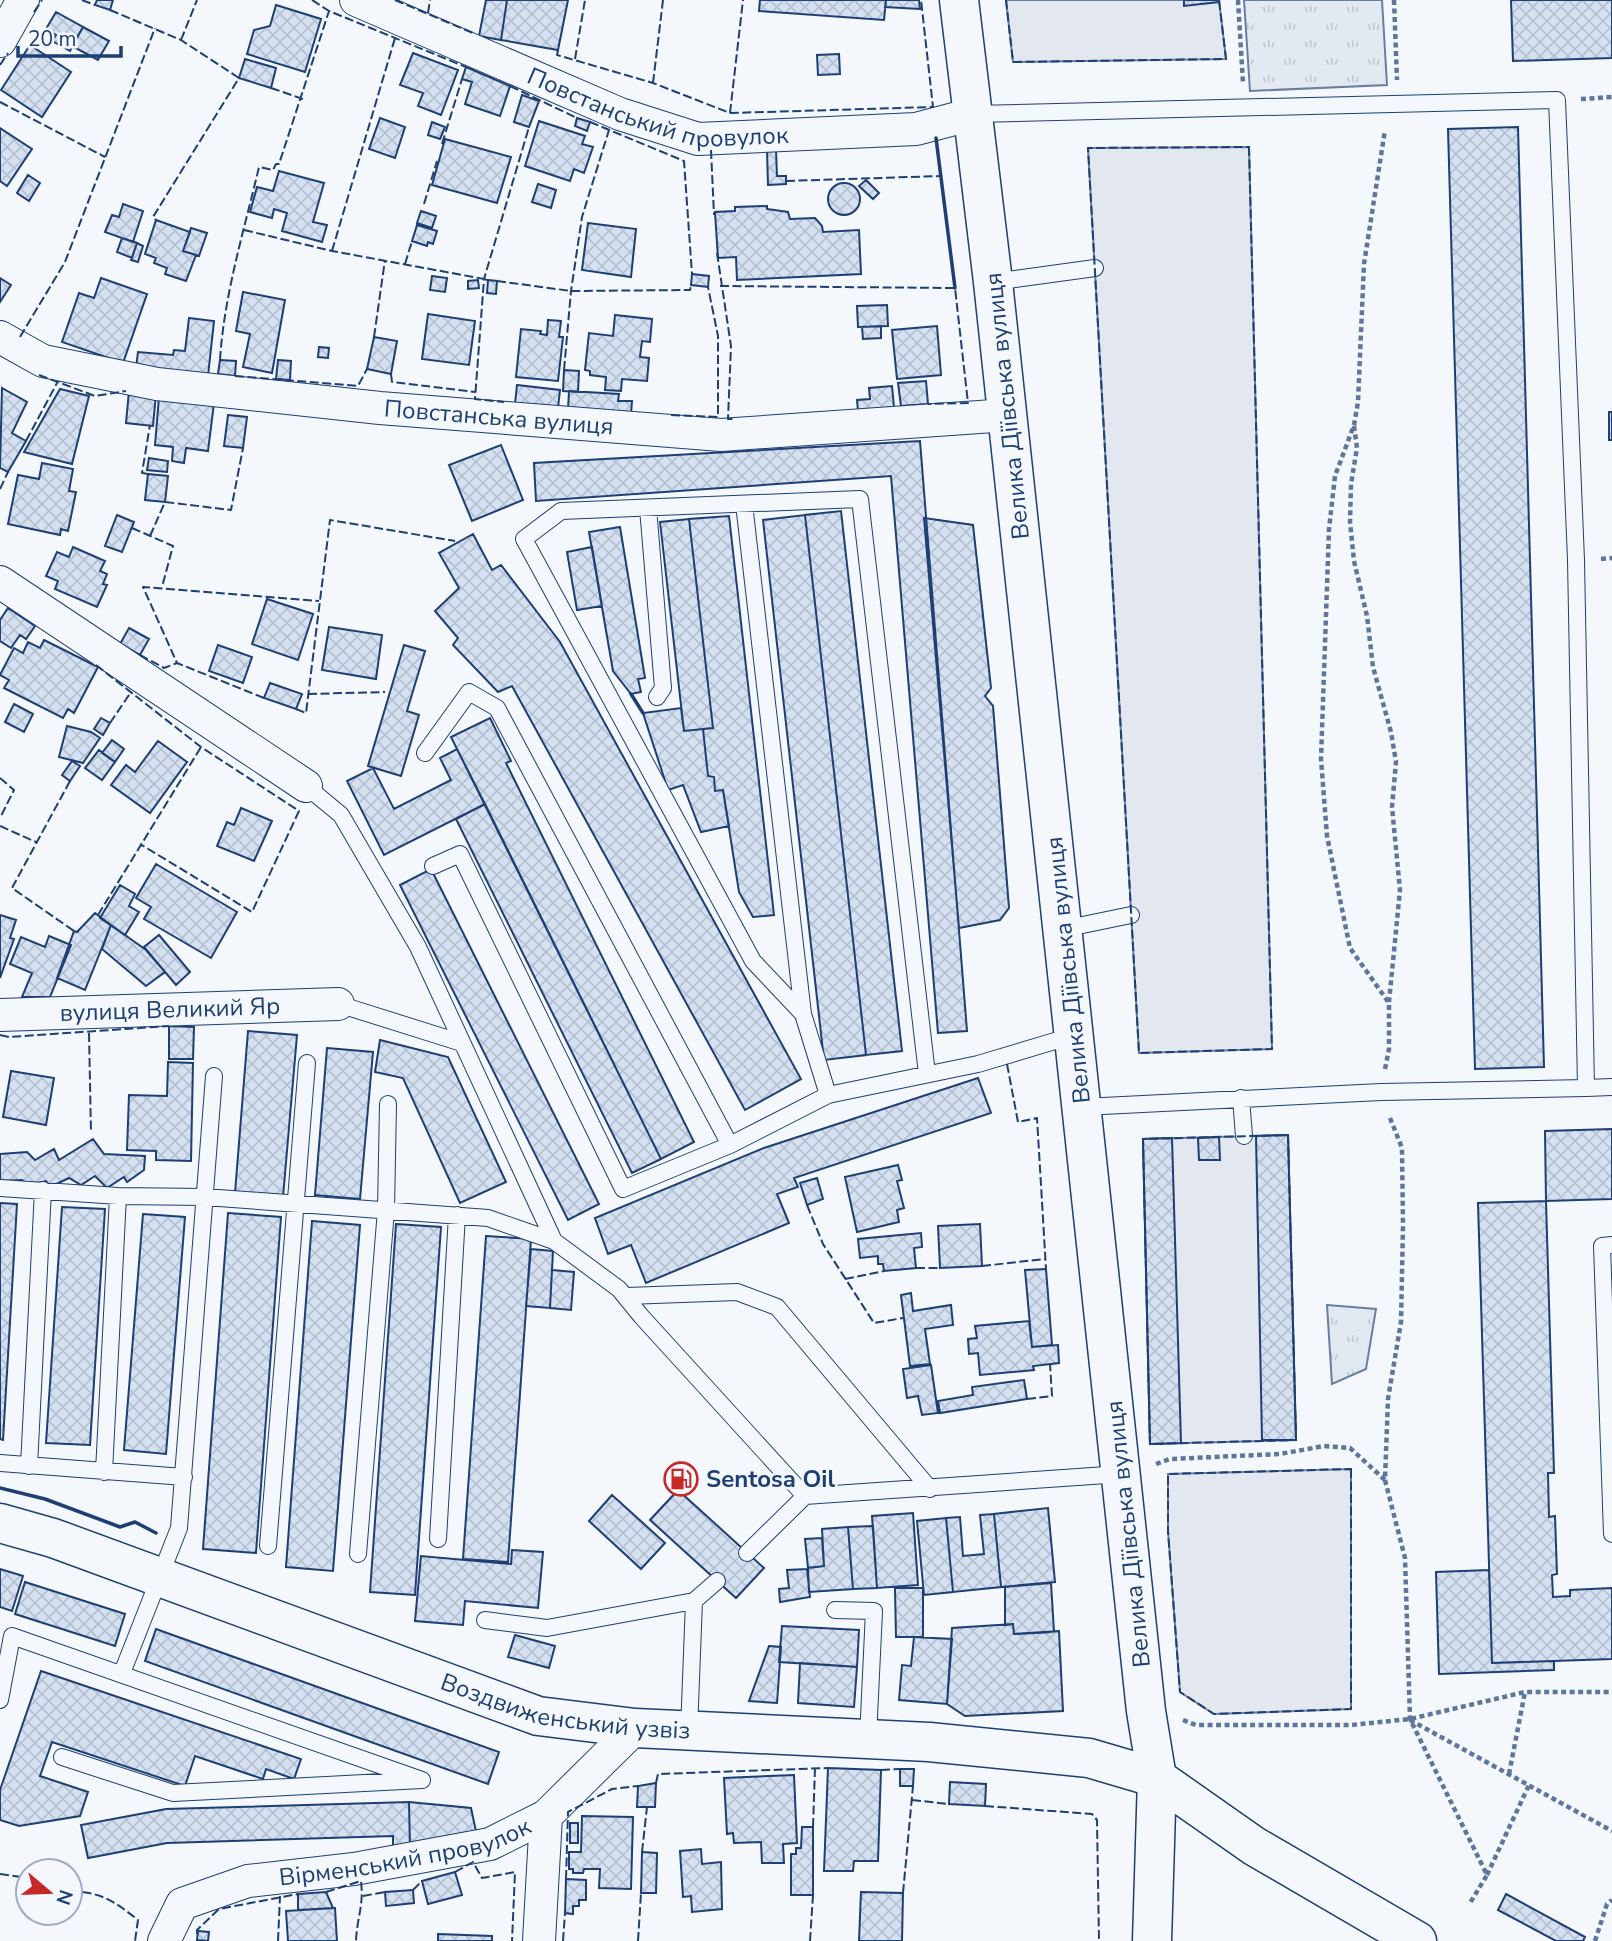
<svg xmlns="http://www.w3.org/2000/svg" width="1612" height="1941" font-family="'Nunito Sans',sans-serif">
<style>
.grass{fill:url(#grass-tufts);stroke:#687fa3;stroke-width:2}
.parking{fill:#e3e8f0;stroke:#687fa3;stroke-width:2}
.building{fill:url(#building-cross-hatch);stroke:#1d3f73;stroke-width:2}
.lines{fill:none;stroke-linecap:round;stroke-linejoin:round}
.service-casing{stroke:#1d3f73;stroke-width:18}
.minor-casing{stroke:#1d3f73;stroke-width:34}
.tertiary-casing{stroke:#1d3f73;stroke-width:41}
.secondary-casing{stroke:#1d3f73;stroke-width:41}
.path{stroke:#5e769c;stroke-width:4.5;stroke-dasharray:5 3.5;stroke-linecap:butt}
.service{stroke:#f4f7fb;stroke-width:16}
.minor{stroke:#f4f7fb;stroke-width:32}
.tertiary{stroke:#f4f7fb;stroke-width:38}
.secondary{stroke:#f4f7fb;stroke-width:38}
.fence{stroke:#1d3f73;stroke-width:2;stroke-dasharray:9 3.5;stroke-linecap:butt}
.wall{stroke:#1d3f73;stroke-width:3.5}
.labels{text-anchor:middle;stroke-width:5;stroke-linejoin:round;paint-order:stroke}
.street-label{font-size:24px;fill:#1d3f73;stroke:#f4f7fb}
.poi-label{font-size:24px;font-weight:bold;fill:#1d3f73;stroke:#f4f7fb;text-anchor:start}
</style>
<defs>
<pattern id="grass-tufts" width="24" height="20" patternUnits="userSpaceOnUse" patternTransform="scale(1.75)"><rect width="24" height="20" fill="#e3e9f0"/><path d="M3 7l-1-3M5 7V3M7 7l1-3M15 17l-1-3M17 17v-4M19 17l1-3" fill="none" stroke="#c2c9d1"/></pattern>
<pattern id="building-cross-hatch" width="8" height="8" patternUnits="userSpaceOnUse" patternTransform="scale(1.75)"><rect width="8" height="8" fill="#d5e0f0"/><path d="M0 0l8 8M0 8l8-8" fill="none" stroke="#b6c1d1"/></pattern>
</defs>
<rect width="100%" height="100%" fill="#f4f7fb"/>
<path class="grass" d="M1244 0H1382L1387 85 1250 91Z
M1327 1305 1376 1309 1366 1369 1332 1384Z"/>
<path class="parking" d="M1006 0H1219L1226 59 1013 62Z
M1249 147 1272 1049 1139 1053 1088 148Z
M1288 1135 1296 1440 1150 1444 1143 1139Z
M1351 1469V1709L1214 1714 1180 1692 1168 1531V1474Z"/>
<path class="building" d="M97 0H113L110 10 95 5Z
M486 0H507L501 40 479 36Z
M507 0H568L558 50 501 40Z
M760 0H886L884 20 759 11Z
M886 0H919L920 9 885 7Z
M1184 0H1219V2L1184 6Z
M1511 0H1612V58L1513 61Z
M276 5 321 19 305 72 247 54 254 30 270 26Z
M56 12 83 27 70 51 52 41 56 35 46 29Z
M83 27 109 41 98 60 72 46Z
M30 45 71 72 42 117 1 90Z
M413 53 458 70 441 115 418 106 423 93 400 85Z
M839 54 840 74 818 75 817 55Z
M245 59 276 68 271 88 239 78Z
M466 67 510 86 500 116 465 104 472 82 462 79Z
M522 95 539 101 529 127 514 122Z
M380 118 405 127 395 158 369 149Z
M577 118 590 122 587 131 575 126Z
M539 121 585 136 582 144 593 147 584 173 574 169 570 181 525 166Z
M432 122 445 127 440 139 428 135Z
M1518 127 1544 1067 1475 1069 1448 129Z
M0 128 32 149 7 186 0 181Z
M445 139 511 157 497 203 432 185Z
M776 150 777 176H786V184L768 185 767 151Z
M279 171 324 183 313 222 327 225 322 242 282 231 287 213 274 209 272 218 250 212 257 187 273 191Z
M28 175 40 183 29 201 17 193Z
M866 180 879 193 873 199 859 186Z
M828 199a16 16 0 1 1 32 0a16 16 0 1 1-32 0Z
M538 184 556 190 551 208 532 202Z
M123 204 143 211 133 242 105 232 112 215 119 217Z
M767 206V209L788 212 790 219 815 218 822 226 823 232 859 230 861 274 737 280 736 257 718 258 715 212 735 211V207Z
M421 211 436 216 432 228 417 223Z
M156 220 190 232 183 251 196 255 186 281 165 274 167 268 154 263 156 258 145 254Z
M588 223 636 229 631 277 582 270Z
M417 225 437 231 433 244 428 242 427 246 412 241Z
M191 228 207 233 199 256 183 251Z
M122 238 137 243 132 258 117 252Z
M137 243 143 246 138 262 131 260Z
M692 274 709 276 708 287 691 285Z
M432 276 447 278 445 292 430 290Z
M0 278 11 285 0 302Z
M101 278 147 294 123 363 62 342 79 293 94 298Z
M478 280 479 288 468 289V281Z
M488 280 497 281 496 294 487 293Z
M243 292 285 300 272 373 243 367 250 334 236 331Z
M887 305 888 326 858 327 857 306Z
M428 314 475 321 469 365 422 359Z
M615 315 652 319 650 342 642 341 640 357 649 358 647 381 622 379 621 391 605 390 606 377 590 375V371L585 370 589 333 613 336Z
M189 318 214 321 208 376 136 368 138 352 173 355 174 350 185 351Z
M548 320 561 321 559 337H563L558 381 516 377 521 329 541 331 540 334 547 335Z
M881 326V338L863 339 862 327Z
M937 326 941 375 897 379 892 330Z
M374 337 397 341 391 374 367 369Z
M319 347 329 348 328 358 318 357Z
M220 360 236 361 235 376 218 374Z
M278 360 291 361 290 380 276 379Z
M564 370 579 371 578 392 563 391Z
M926 381 928 404 901 406 898 383Z
M517 385 560 390 558 408 515 404Z
M892 386 894 407 858 411 857 400 870 399 869 388Z
M2 388 27 402 12 433 26 441 8 472 0 468Z
M60 389 89 396 72 464 24 452Z
M129 391 156 394 153 426 126 423Z
M569 391 619 394 618 401H632L631 414 568 410Z
M159 397 214 403 208 451 186 448 184 463 172 461 173 447 155 445Z
M1609 412H1612V440H1609Z
M228 415 247 417 243 448 224 446Z
M920 441 967 1031 938 1033 891 476 536 501 534 463Z
M501 445 523 500 472 521 449 465Z
M149 458 168 461 167 472 147 470Z
M42 463 73 469 69 491 76 492 68 531 61 529 60 535 8 524 18 475 39 479Z
M148 474 168 476 165 502 145 500Z
M841 511 902 1051 866 1055 805 515Z
M117 515 134 522 122 552 105 546Z
M805 515 866 1055 824 1060 763 520Z
M729 516 774 915 753 917 739 892 723 790 715 791 714 777 708 776 703 729 713 728 689 519Z
M924 518 973 525 991 688 985 696 993 706 1009 908 1000 920 959 928Z
M689 519 713 728 684 731 660 522Z
M620 527 645 678 638 679 641 692 631 694 613 671 589 532Z
M473 534 492 570 501 565 560 642 801 1079 745 1110 512 686 498 692 453 645 458 638 435 611 459 588 439 553Z
M73 547 105 561 100 571 107 574 103 584 107 585 97 607 55 589 58 581 46 576 57 552 69 557Z
M592 547 602 606 577 610 567 552Z
M267 599 313 614 298 660 252 644Z
M8 608 35 626 26 639 20 635 11 648 0 641V620Z
M329 627 382 635 376 679 322 670Z
M129 628 149 639 140 655 120 644Z
M44 640 98 667 74 713 68 709 63 718 4 688 9 680 0 675 14 648 23 653 28 642 40 648Z
M218 645 252 657 243 683 209 671Z
M404 645 425 651 407 711 419 715 401 776 368 766Z
M270 683 302 694 296 709 264 698Z
M14 704 33 714 24 732 5 722Z
M681 708 684 731 703 729 708 776 714 777 715 791 723 790 729 826 701 832 683 785 668 790 643 713Z
M101 718 110 723 103 735 94 729Z
M490 718 511 761 506 763 694 1142 661 1159 451 737Z
M67 726 91 732 100 738 83 763 59 757Z
M112 740 124 749 115 762 102 753Z
M158 741 187 762 150 813 111 785 126 765 135 772Z
M457 749 485 804 384 855 347 781 373 768 394 809 451 780 440 758Z
M99 750 115 762 102 780 85 768Z
M72 761 80 766 70 781 62 775Z
M485 804 661 1159 632 1173 456 819Z
M241 808 272 821 254 861 217 846 227 822 234 825Z
M156 864 237 912 211 958 144 919 151 907 136 898Z
M431 869 599 1204 568 1220 400 885Z
M120 885 135 894 129 906 139 912 125 935 100 918Z
M95 913 111 925 85 990 57 978 74 931 77 932Z
M0 915 16 920 10 938 14 939 0 978Z
M111 925 146 950 165 972 146 986 102 949Z
M159 935 190 972 176 985 144 947Z
M49 936 71 945 50 997H22L32 973 10 964 21 937 45 947Z
M169 1026 194 1027 193 1059H169Z
M248 1031 297 1035 283 1197 235 1193Z
M380 1040 448 1057 506 1182 460 1203 403 1078 375 1072Z
M327 1048 373 1052 360 1199 315 1195Z
M168 1062 193 1063 191 1161 156 1160V1151L127 1150 129 1095 167 1096Z
M11 1071 54 1078 46 1125 3 1117Z
M978 1078 991 1113 794 1178 798 1187 777 1194 789 1223 646 1283 631 1245 608 1254 595 1218 764 1148Z
M1612 1129V1199L1546 1201 1545 1131Z
M1288 1135 1296 1440H1262L1256 1136Z
M1219 1137 1220 1160H1199L1198 1138Z
M1172 1138 1181 1443 1150 1444 1143 1139Z
M93 1139 104 1154 145 1156 144 1170 127 1182 124 1177 107 1188 95 1176 81 1185 69 1178 50 1187 46 1181 28 1185 22 1180 0 1181V1154L27 1152 35 1160 54 1149 59 1160Z
M898 1165 902 1180 897 1181 904 1208 897 1210 899 1222 857 1232 845 1177Z
M817 1178 823 1199 807 1205 800 1183Z
M1546 1201 1554 1473H1548L1549 1517 1555 1516 1557 1574 1552 1575 1553 1597 1570 1596V1590L1612 1588V1659L1492 1663 1478 1203Z
M0 1203 17 1204 3 1440 0 1439Z
M62 1207 105 1209 90 1445 46 1443Z
M228 1213 281 1217 256 1553 203 1549Z
M143 1214 185 1217 166 1454 124 1450Z
M312 1221 360 1225 333 1571 286 1567Z
M396 1224 441 1227 415 1595 370 1592Z
M980 1224 982 1266 940 1268 938 1226Z
M921 1233 922 1247 914 1248 916 1268 884 1271 883 1264H878V1256L860 1258 858 1239Z
M486 1236 531 1239 508 1562 463 1559Z
M531 1249 553 1251 550 1308 526 1306Z
M1046 1269 1052 1345 1032 1347 1025 1270Z
M552 1270 574 1272 571 1310 550 1308Z
M911 1293 913 1311 951 1305 953 1325 925 1329 930 1364 910 1366 901 1295Z
M1029 1321 1032 1347 1058 1345 1059 1363 1033 1366 1034 1370 980 1375 978 1353 969 1354 968 1339 977 1338 975 1326Z
M931 1365 938 1413 922 1415 918 1396 907 1398 903 1369Z
M1024 1380 1027 1399 940 1413 938 1401 973 1395 972 1387Z
M678 1490 764 1568 736 1598 650 1520Z
M612 1495 665 1543 641 1569 589 1521Z
M1048 1508 1055 1582 1001 1587 994 1514Z
M913 1513 918 1585 877 1588 872 1516Z
M994 1514 1001 1587 953 1592 946 1518 960 1517 963 1556 984 1554 980 1515Z
M946 1518 953 1592 924 1595 917 1521Z
M873 1526 877 1588 853 1589 848 1527Z
M848 1527 853 1589 809 1592 808 1568 824 1566 822 1529Z
M822 1538 824 1566 808 1568 805 1539Z
M512 1550 543 1552 538 1608 465 1601 463 1625 415 1621 421 1556 511 1564Z
M0 1569 23 1576 12 1611 0 1607Z
M807 1569 810 1597 780 1602 779 1589 789 1588 787 1570Z
M1489 1570 1492 1663 1554 1661V1670L1439 1674 1436 1572Z
M25 1582 125 1614 115 1646 15 1614Z
M1051 1583 1054 1632 1014 1634 1013 1624 1005 1625V1587Z
M895 1588H923V1637H896Z
M1013 1624 1014 1634 1059 1631 1063 1711 965 1716 947 1704 952 1628Z
M782 1626 859 1630 857 1667 779 1662Z
M156 1629 499 1752 488 1784 145 1661Z
M515 1635 555 1646 549 1668 508 1657Z
M914 1637 952 1639 947 1704 899 1700 902 1665 911 1666Z
M769 1646 781 1647 777 1703 749 1701Z
M800 1663 857 1667 854 1707 798 1703Z
M41 1671 301 1759 294 1779 266 1769 263 1779 195 1756 185 1786 52 1742 40 1776 88 1792 80 1816 19 1826 0 1820V1790Z
M828 1768 881 1770 878 1861H854L853 1871H824Z
M900 1769H914L913 1786H900Z
M794 1775 797 1843 783 1844 784 1863H762L761 1842 734 1843 733 1833 727 1834 724 1778Z
M950 1782 986 1784 985 1806 949 1804Z
M656 1783 655 1807H637L638 1786Z
M409 1802 410 1848 393 1849V1836L167 1843 88 1858 81 1825 166 1809Z
M409 1802 471 1808 477 1836 410 1849Z
M582 1816 633 1817 631 1889 599 1888 600 1869H584L583 1873H573V1869H569V1852H581Z
M570 1823H578V1843H570Z
M802 1827H813V1895H791V1854H796V1848H801Z
M701 1849 702 1864 721 1862 722 1909 692 1912 691 1896 683 1897 680 1851Z
M642 1852 657 1853 656 1893H641Z
M455 1872 462 1895 428 1904 422 1881Z
M566 1879 586 1880V1900H579V1906H573V1914L565 1913Z
M413 1890 414 1903 386 1906 385 1892Z
M326 1892 333 1908 298 1910V1894Z
M861 1892 903 1893 902 1941H859Z
M1506 1894 1585 1937 1583 1941H1556L1498 1910Z
M335 1908 337 1941H288L286 1911Z
M198 1931 209 1932 208 1941 197 1940Z
M438 1934 492 1936V1941H438Z"/>
<g class="lines">
<defs>
<path id="service" d="M973 114 1557 100 1576 560 1586 1088 1381 1092 1083 1107
M993 282 1095 268
M744 504 803 1014
M648 508 663 688 657 697
M425 753 469 692 497 708 730 1145
M306 786 341 815 418 947 554 1241 619 1289 641 1316 805 1496
M433 866 460 854 623 1189 730 1145 828 1095 978 1064 1075 1035
M1063 929 1131 915
M338 1004 462 1043
M1586 1088 1612 1087
M828 1095 803 1014 753 961 524 539 561 511 860 499 927 1074
M1241 1098 1244 1136
M0 1188 118 1196 205 1197 488 1218 554 1241
M1612 1245 1602 1246 1612 1534
M627 1296 737 1292 777 1307 930 1489
M0 1463 184 1477
M29 1466 43 1190
M104 1472 118 1196
M438 1539 457 1215
M268 1546 307 1063
M747 1553 805 1496 1121 1474
M358 1554 386 1210 388 1104
M835 1610 874 1611 868 1738
M485 1620 547 1628 694 1601
M122 1673 179 1528 214 1076
M0 1700 12 1636 422 1780 173 1793 62 1757
M689 1731 694 1601 717 1581"/>
<g id="minor">
<path id="s1" d="M356 0 620 114 698 139 916 129 973 114"/>
<path d="M0 41 23 0"/>
<path id="s2" d="M0 337 43 361 157 384 380 408 721 435 1008 415"/>
<path d="M0 582 306 786"/>
<path id="s3" d="M0 1015 338 1004"/>
<path id="s4" d="M164 1941 182 1904 248 1881 354 1869 490 1844 546 1816 635 1728"/>
<path d="M539 1941 546 1816"/>
</g>
<g id="tertiary">
<path id="s5" d="M0 1523 53 1538 538 1716 635 1728 929 1742 1089 1758 1157 1778 1146 1711 993 282 959 0"/>
</g>
<path id="secondary" d="M1157 1778 1254 1846 1417 1941
M1152 1941 1157 1778"/>
</defs>
<use href="#service" class="service-casing"/>
<use href="#minor" class="minor-casing"/>
<use href="#tertiary" class="tertiary-casing"/>
<use href="#secondary" class="secondary-casing"/>
<path class="path" d="M1238 0 1243 83
M1394 0 1397 80
M1581 99 1612 97
M1354 426 1357 448 1351 484 1350 522 1354 561 1367 616 1373 667 1391 732 1396 762 1392 807 1400 890 1389 1002
M1601 559 1612 558
M1385 1069 1389 1049V1003L1350 948 1327 836 1321 759 1329 529 1335 476 1354 425 1358 402 1364 264 1385 130
M1390 1118 1402 1148 1403 1226 1401 1322 1388 1399 1385 1480 1405 1558 1410 1719 1487 1875 1470 1903
M1156 1464 1170 1459 1280 1454 1324 1446 1350 1448 1385 1480
M1183 1720 1196 1725H1351L1410 1719 1525 1692H1612
M1410 1720 1612 1831
M1509 1774 1525 1692
M1487 1875 1529 1785
M1595 1941 1607 1904 1612 1900"/>
<use href="#service" class="service"/>
<use href="#minor" class="minor"/>
<use href="#tertiary" class="tertiary"/>
<use href="#secondary" class="secondary"/>
<path class="fence" d="M82 0 95 5
M312 0 329 11 466 67
M395 0 473 33
M1006 0 1013 62 1226 59 1219 0
M110 10 181 40 239 78 153 217 156 220
M34 12 42 0
M428 13 430 0
M181 40 197 0
M558 50 557 55 653 83 730 113 933 107 921 0
M575 59 585 0
M0 65 8 53
M653 83 663 0
M510 86 577 118
M271 88 303 99
M0 102 105 157
M730 113 743 0
M590 122 684 161 692 274
M442 144 462 79
M1249 147 1272 1049 1139 1053 1088 148Z
M711 150 714 215
M786 181 941 176
M424 204 437 161
M244 230 332 251 484 279 475 399 504 402
M332 251 395 38
M717 253 731 346 728 419H733
M405 264 412 241
M487 280 484 279 529 127
M497 281 571 291 690 290 691 285
M720 286 955 288 968 403 928 404
M20 337 65 262 155 28
M374 337 385 260
M220 360C224 295 244 231 259 167L273 170 276 164H279L329 11
M564 370 571 291 582 217 609 130
M391 374 392 382 475 392
M39 375 95 396 126 391
M235 376 358 386 367 369
M671 415 718 417V336L708 287
M26 441 57 383
M148 474 142 473 150 425
M0 489 8 472
M132 528 173 546 162 587
M150 536 165 502 231 510 243 448
M140 655 164 668 177 663
M96 665 201 747 299 811 252 912 140 844
M308 694 385 692
M264 698 177 663 143 587 319 601
M296 709 306 713 330 520 455 541
M110 723 131 692
M0 778 14 790 0 818
M70 781 12 888 74 931
M0 826 36 842
M98 915 201 747
M89 1033 91 1133
M0 1035 9 1037 169 1026
M1007 1064 1018 1122 1037 1118 1046 1269
M1288 1135 1296 1440 1150 1444 1143 1139Z
M807 1205 823 1244 874 1323 903 1318
M982 1266 1045 1259
M916 1268H940
M845 1279 884 1271
M1027 1399 1052 1396 1050 1364
M1351 1469V1709L1214 1714 1180 1692 1168 1531V1474Z
M881 1770 900 1769
M656 1783 658 1774 828 1768
M912 1800 949 1804
M985 1806 1092 1814 1097 1820 1099 1941
M813 1827 815 1768
M642 1852 647 1807
M455 1872 473 1862 482 1878 515 1872 512 1941
M0 1874 28 1878
M566 1879 568 1812 612 1789 638 1786
M413 1890 422 1881
M70 1891C101 1892 114 1901 138 1920L135 1941
M326 1892 361 1881C364 1906 357 1917 356 1941
M903 1893 913 1786
M363 1896 385 1892
M197 1934V1930L219 1909 298 1894
M278 1941 280 1896
M563 1941 565 1913
M638 1941 641 1893
M810 1941 813 1895"/>
<path class="wall" d="M936 138 955 288
M631 694 643 713
M0 1488 45 1499 120 1527 135 1522 156 1533"/>
</g>
<defs>
<symbol id="fuel-ring" viewBox="-11 -11 22 22"><circle r="9.5" fill="#f4f7fb" stroke="#c62828" stroke-width="1.5"/><path d="M-5.5-6h7V0h2V4h1.3V-2.5L3-4.5l.8-.8L6-3V5H2.5V1h-1V6h-7ZM-4.2-4.7v3.2H.2V-4.7Z" fill="#c62828"/></symbol>
</defs>
<g fill-rule="evenodd">
<use href="#fuel-ring" x="662" y="1460" width="38" height="38"/>
</g>
<g class="labels">
<g class="street-label">
<text dy="8" stroke="none"><textPath href="#s1" startOffset="324">Повстанський провулок</textPath></text>
<text transform="translate(1007 406) rotate(-96)" y="8">Велика Діївська вулиця</text>
<text dy="8" stroke="none"><textPath href="#s2" startOffset="509">Повстанська вулиця</textPath></text>
<text transform="translate(1068 970) rotate(-96)" y="8">Велика Діївська вулиця</text>
<text dy="8" stroke="none"><textPath href="#s3" startOffset="170">вулиця Великий Яр</textPath></text>
<text transform="translate(1128 1534) rotate(-96)" y="8">Велика Діївська вулиця</text>
<text dy="8" stroke="none"><textPath href="#s5" startOffset="597">Воздвиженський узвіз</textPath></text>
<text dy="8" stroke="none"><textPath href="#s4" startOffset="271">Вірменський провулок</textPath></text>
</g>
<g class="poi-label">
<text x="706" y="1487">Sentosa Oil</text>
</g>
</g>
<g transform="translate(49 1892) rotate(109)"><circle r="33" fill="#f4f7fb" stroke="#9eadc5" stroke-width="2"/>
<path d="M0-5L12 26L0 18L-12 26Z" fill="#c62828"/>
<text y="-10" font-size="19" font-weight="bold" text-anchor="middle" fill="#1d3f73">N</text>
</g>
<path d="M18 46v10h103v-10" fill="none" stroke="#1d3f73" stroke-width="3.5"/>
<text x="28" y="46" font-size="21" fill="#1d3f73" stroke="#f4f7fb" stroke-width="5" paint-order="stroke">20 m</text>
</svg>
